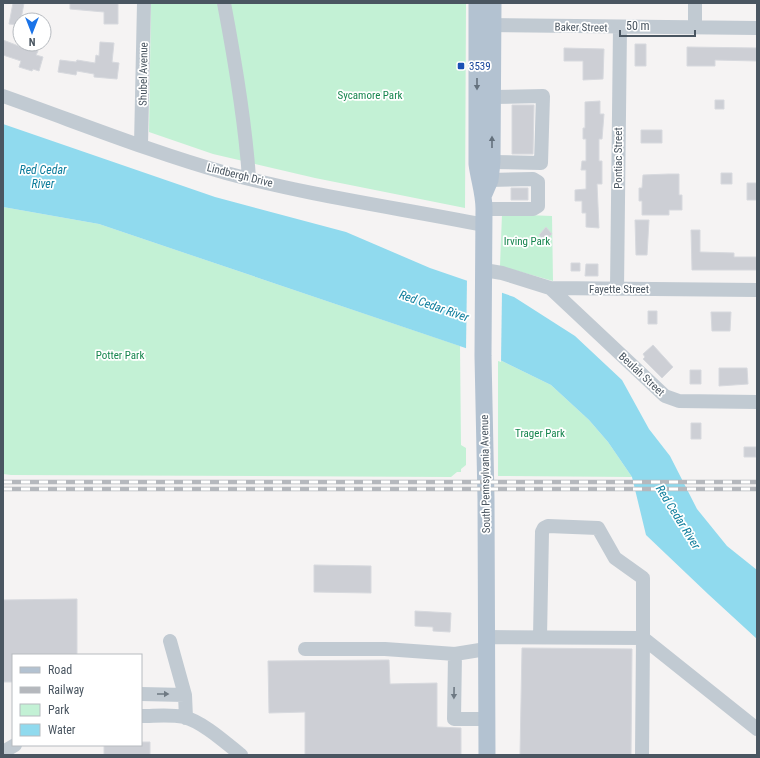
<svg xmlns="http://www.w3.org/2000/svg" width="760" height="758" font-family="'Roboto Condensed',sans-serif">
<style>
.green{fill:#c3f1d5}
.water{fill:#90daee}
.pier{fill:#f5f3f3}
.building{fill:#cdcfd5;stroke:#d7d9de}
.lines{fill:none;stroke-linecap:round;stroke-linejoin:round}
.minor{stroke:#c1cad2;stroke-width:14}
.major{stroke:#b3c2d1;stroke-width:17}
.rail-casing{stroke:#b5b8bd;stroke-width:4.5}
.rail{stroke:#fff;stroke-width:3;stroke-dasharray:9;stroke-linecap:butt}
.oneway{fill:#64717d}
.oneway2{fill:#6e7983}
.transit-dot{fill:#1a4fb4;stroke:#fff;stroke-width:1.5}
.labels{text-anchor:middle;stroke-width:3.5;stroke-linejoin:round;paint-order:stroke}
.street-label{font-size:11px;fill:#4a5661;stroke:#fff}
.transit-label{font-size:11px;fill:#164399;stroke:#fff;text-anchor:start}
.park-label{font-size:11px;fill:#17864f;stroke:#fff}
.water-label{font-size:12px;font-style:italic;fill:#0c7c9b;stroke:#fff}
</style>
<rect width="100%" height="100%" fill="#f5f3f3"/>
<path class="green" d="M151 3H466L465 208 315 178 213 154 149 132Z
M3 207 99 224 460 346 461 445 466 448V465L461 469V472H457L451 477 11 475 3 474Z
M502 214 552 216 553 281 500 266Z
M498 359 551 385 589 420 608 442 632 477 498 476Z"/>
<path class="water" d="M3 124 215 197 346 232 430 268 514 297 575 336 622 380 649 429 670 456 697 509 727 546 757 570V639L708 594 646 535 632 477 608 442 589 420 551 385 498 359 99 224 3 207Z"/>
<path class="pier" d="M467 279 502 291 501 362 466 350Z"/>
<path class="building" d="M13 3H24L20 25 9 24Z
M70 3H118V24H104V12L70 9Z
M3 40 29 50 30 48 38 51 36 55 43 57 39 71 33 69 32 71 19 67 21 61 3 55Z
M100 42 114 43 112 62 119 63 117 79 94 77V74L77 71 76 75 58 72 60 60 76 62 77 60 95 63 96 55 99 56Z
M635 44H646V66H635Z
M687 47 757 48V61L715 60V66H687Z
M564 48 604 49 603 79 583 80V61H564Z
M715 100H724V109H715Z
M600 101V114H604L602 139H599V161H602V184H597L599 228 586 227V213H582V201H575V190L586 189V170H581L582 161H586V139H583V128H585V102Z
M512 105H534L533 154H512Z
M641 130H662V143H641Z
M721 173H732V184H721Z
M669 174H679V195H682V210H669V215H642V201H639V188H642L643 175Z
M747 183H757V200H747Z
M511 188H528V200H511Z
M635 220H649L647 255H636Z
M546 227 552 234 544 241 539 235Z
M691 230H700V252L734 253V257H757V270H692Z
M571 263H580V271H571Z
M586 264H598V276H585Z
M648 311H657V324H648Z
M711 312H731L730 331H712Z
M653 345 673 367 662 378 643 359 645 357 643 354Z
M719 368H747L748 384 719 386Z
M690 370H701V384H690Z
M691 423H701V439H691Z
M744 447H756V457H744Z
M314 565 371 566V593L314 592Z
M77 599V655H13V682H3V600Z
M415 611 451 613 450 632 433 631V627L415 626Z
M522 648 632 649 631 755H520Z
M389 660 390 684 437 683V727L461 728V755H305V712L269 713 268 661Z
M141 742H150V755H104V745H141Z"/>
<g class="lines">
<path class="minor" d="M224 3C235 61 245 119 249 178
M483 25 757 28
M695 27V3
M3 96C77 122 151 152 226 173 311 196 399 208 484 225
M141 145 144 3
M492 162 541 163 543 96 492 97
M484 209H533L538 206V182L533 179 490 180
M484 270 502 273 550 288 757 290
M550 288 665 396 679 401 757 402
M617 289 620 27
M486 637 643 638 642 755
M540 637 542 532 544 528 548 526 598 528 615 558 643 578V638L757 729
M170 641 185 695 186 718
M305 649H385L455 654 486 649
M455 654 454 719H487
M141 694 185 695
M141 716C155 716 170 714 184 717 203 722 226 743 241 755
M3 752 15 745"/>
<path class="major" d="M477 3V164C479 180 484 193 484 209L483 356 486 499 487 755
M484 194 490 180 492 162 493 3"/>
<defs>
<path id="rail" d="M3 482H757
M3 489H757"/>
</defs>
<use href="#rail" class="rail-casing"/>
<use href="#rail" class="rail"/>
</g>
<defs><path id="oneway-solid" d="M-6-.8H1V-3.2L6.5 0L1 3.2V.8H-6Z"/></defs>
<g class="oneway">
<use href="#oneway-solid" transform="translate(477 84) rotate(90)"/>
<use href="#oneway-solid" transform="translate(492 142) rotate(-90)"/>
</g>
<g class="oneway2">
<use href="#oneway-solid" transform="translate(454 693) rotate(91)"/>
<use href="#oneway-solid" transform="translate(163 694)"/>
</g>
<rect class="transit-dot" x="457" y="62" width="8" height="8" rx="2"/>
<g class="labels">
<g class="street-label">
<text transform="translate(581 27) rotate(1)" y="4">Baker Street</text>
<text transform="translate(143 74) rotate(-89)" y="4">Shubel Avenue</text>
<text transform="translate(618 158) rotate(-90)" y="4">Pontiac Street</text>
<text transform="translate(240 175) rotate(14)" y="4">Lindbergh Drive</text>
<text x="619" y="293">Fayette Street</text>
<text transform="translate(642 374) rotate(43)" y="4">Beulah Street</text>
<text transform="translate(485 474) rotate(-91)" y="4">South Pennsylvania Avenue</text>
</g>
<g class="transit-label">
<text x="469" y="70">3539</text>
</g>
<g class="park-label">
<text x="370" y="99">Sycamore Park</text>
<text x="527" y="245">Irving Park</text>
<text x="120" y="359">Potter Park</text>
<text x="540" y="437">Trager Park</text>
</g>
<g class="water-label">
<text x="43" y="174">Red Cedar<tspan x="43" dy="14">River</tspan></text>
<text transform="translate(434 306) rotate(19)" y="4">Red Cedar River</text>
<text transform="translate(678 517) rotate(58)" y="4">Red Cedar River</text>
</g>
</g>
<rect width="760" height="758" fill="none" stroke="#4a5661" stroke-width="8"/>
<rect x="12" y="654" width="130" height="92" fill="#ffffff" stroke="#b7bbc0"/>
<rect x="20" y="667" width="20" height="6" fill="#b3c2d1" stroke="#b7bbc0"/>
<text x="48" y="674" font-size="12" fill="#4a5661">Road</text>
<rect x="20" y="687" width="20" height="6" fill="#b5b8bd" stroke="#b7bbc0"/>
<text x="48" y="694" font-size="12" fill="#4a5661">Railway</text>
<rect x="20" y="704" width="20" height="12" fill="#c3f1d5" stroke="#b7bbc0"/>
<text x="48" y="714" font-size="12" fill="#4a5661">Park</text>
<rect x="20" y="724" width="20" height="12" fill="#90daee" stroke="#b7bbc0"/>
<text x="48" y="734" font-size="12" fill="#4a5661">Water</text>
<g transform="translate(32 32) rotate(180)"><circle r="19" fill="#ffffff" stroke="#b7bbc0"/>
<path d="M0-3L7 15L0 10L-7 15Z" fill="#1a73e8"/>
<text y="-6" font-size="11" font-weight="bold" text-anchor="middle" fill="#4a5661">N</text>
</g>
<path d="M620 30v6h75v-6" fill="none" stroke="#4a5661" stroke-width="2"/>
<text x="626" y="30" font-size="12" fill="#4a5661" stroke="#ffffff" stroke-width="3" paint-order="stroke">50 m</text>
</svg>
